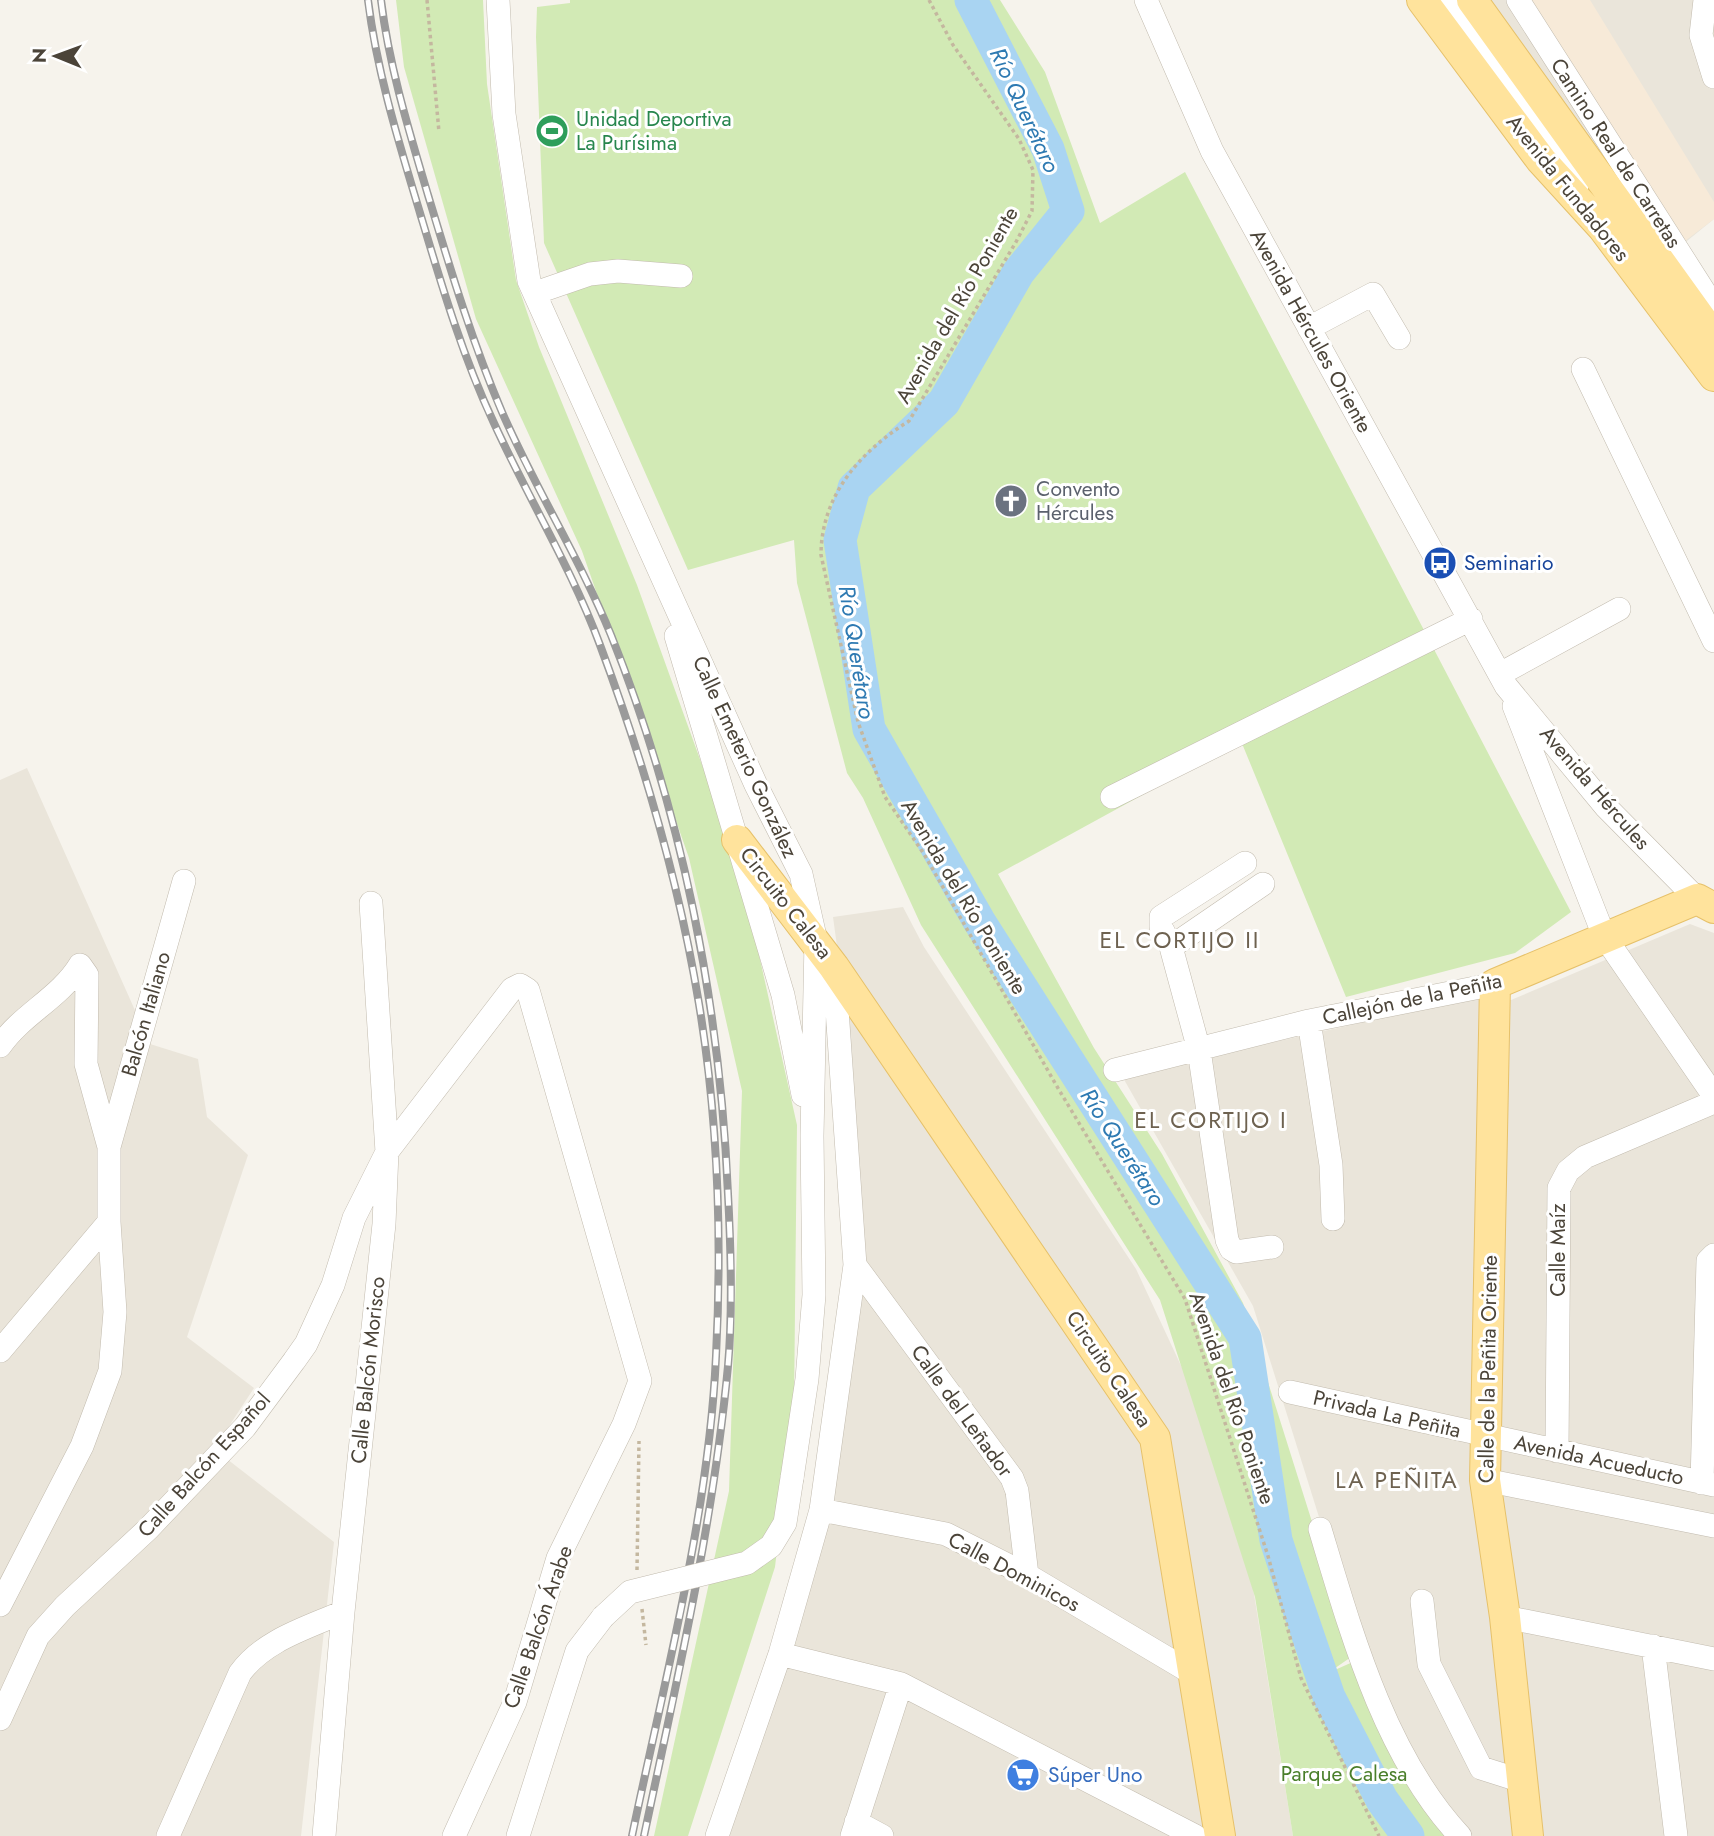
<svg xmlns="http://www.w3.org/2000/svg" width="1714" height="1836" font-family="Jost,sans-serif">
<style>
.residential{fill:#eae5da}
.commercial{fill:#f7ead8}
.green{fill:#d2eab5}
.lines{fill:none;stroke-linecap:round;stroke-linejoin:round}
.river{stroke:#a9d4f2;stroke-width:33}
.minor-casing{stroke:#c2bbae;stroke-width:24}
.major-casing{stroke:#e6c16a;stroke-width:32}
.path{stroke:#c4b79f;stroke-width:3.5;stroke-dasharray:3.5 3.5;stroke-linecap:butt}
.minor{stroke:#fff;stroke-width:23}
.major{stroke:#ffe39c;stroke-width:30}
.rail-casing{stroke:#9a9a9a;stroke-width:8}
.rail{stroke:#fff;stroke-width:5;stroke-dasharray:16;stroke-linecap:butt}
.minor-bridge-casing{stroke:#c2bbae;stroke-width:24;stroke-linecap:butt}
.minor-bridge{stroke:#fff;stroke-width:23}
.labels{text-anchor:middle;stroke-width:6;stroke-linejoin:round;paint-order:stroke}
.leisure-label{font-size:21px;fill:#27864d;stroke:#fff;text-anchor:start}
.street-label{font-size:21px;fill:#4b4439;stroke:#fff}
.worship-label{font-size:21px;fill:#5b616d;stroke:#fff;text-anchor:start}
.transit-label{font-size:21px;fill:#164399;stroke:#fff;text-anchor:start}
.park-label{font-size:21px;fill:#4a7f2a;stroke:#fff}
.shop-label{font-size:21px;fill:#366cbe;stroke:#fff;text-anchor:start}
.water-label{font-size:23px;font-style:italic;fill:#2e7ab2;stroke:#fff}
.neighbourhood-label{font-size:23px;letter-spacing:2px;fill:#6e6250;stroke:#fff}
</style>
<rect width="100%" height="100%" fill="#f6f3ec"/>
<path class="residential" d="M1472 0H1714V219L1660 263Z
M27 768 150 1044 198 1059 207 1117 248 1155 187 1337 254 1388 214 1449 334 1542 301 1836H0V780Z
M903 907 924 947 1136 1269 1204 1415 1248 1557 1293 1836H713L800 1566 842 1391 850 1042 833 917Z
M1690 924 1714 933V1836H1472L1415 1764 1349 1613 1253 1306 1122 1076 1481 996 1511 1000Z"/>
<path class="commercial" d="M1518 0H1590L1714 202V219L1677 247Z"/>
<path class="green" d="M396 0H483L487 84 516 280 539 347 637 585 740 870 797 1125 794 1403 775 1567 688 1836H654L729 1491 742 1091 689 858 582 551 476 319 404 67Z
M570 0H1000L1045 72 1100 223 1185 172 1571 912 1515 953 1346 997 1241 741 998 874 1094 1048 1162 1154 1243 1303 1354 1655 1328 1673 1355 1661 1454 1836H1293L1255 1597 1160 1300 921 925 863 798 847 773 797 583 794 540 688 570 544 243 536 37 537 7 570 3Z"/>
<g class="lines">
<path class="river" d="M971 0 1048 149 1068 211 1018 273 944 402 854 488 840 540 869 729 979 921 1245 1338 1276 1540 1287 1574 1329 1697 1382 1800 1408 1836"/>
<defs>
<path id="minor" d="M498 0 504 114 529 281 756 785 801 874 816 941 812 1136 814 1295 807 1379 792 1478
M1146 0 1212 151 1506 686 1606 807 1697 899
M1445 0 1556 151 1577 185
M1518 0 1714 307
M1705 0 1701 35 1714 77
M535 293 590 274 618 271 681 276
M1309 328 1373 294 1399 338
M1583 369 1714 641
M676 636 783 995 803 1095
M1500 674 1619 609
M1514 706 1604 936 1714 1096
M1112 797 1471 619
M1245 863 1161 917V927L1171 947 1199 1050 1227 1240 1231 1249 1236 1252 1272 1247
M1171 947 1263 884
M1309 1021 1331 1165 1333 1219
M0 1046C22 1014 60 998 80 965L87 975 86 1064 109 1147V1222L115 1312 110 1371 82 1446 0 1605
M1115 1070 1309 1021 1495 984
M109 1147 184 881
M855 1265 1012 1478 1017 1491 1027 1575
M0 1351 109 1222
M1290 1392 1714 1485
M1557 1451 1559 1188 1568 1171 1585 1157 1714 1102
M1485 1480 1714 1526
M1702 1483 1708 1261 1714 1255
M821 1510 946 1534 1027 1575 1192 1673
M1320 1529C1351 1632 1385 1756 1460 1836
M1422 1601 1429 1664 1481 1768 1522 1781
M1505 1617 1714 1659
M1653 1646 1676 1836
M780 1654 901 1684 1195 1836
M0 1719 38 1636 65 1606 148 1529 245 1427 294 1361 306 1344 333 1285 354 1218 387 1152 512 989 520 985 528 990 640 1381 624 1424 558 1558 515 1702 454 1836
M856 1822 882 1836
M168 1836 240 1673C264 1640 307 1628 343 1612
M324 1836 343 1612 384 1224 387 1152 371 903
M518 1836 577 1651 603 1617
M717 1836 780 1654 821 1510 855 1265 834 967
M852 1836 901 1684"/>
<path id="major" d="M1422 0 1541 160 1603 228 1714 376
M1472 0 1714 337
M737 840 834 967 1155 1438 1220 1836
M1528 1836 1505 1617 1485 1480 1495 984 1697 899 1714 908"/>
</defs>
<use href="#minor" class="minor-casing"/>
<use href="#major" class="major-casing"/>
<path class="path" d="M427 0 439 132
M929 0 953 45 1019 139 1033 170 1032 211 1016 242 909 421C861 451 821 495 821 555L858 722 885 797 924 854 1059 1090 1185 1299 1268 1556 1301 1678 1379 1836
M637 1570 639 1441
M642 1609 646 1645"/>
<use href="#minor" class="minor"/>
<use href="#major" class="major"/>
<defs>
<path id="rail" d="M368 0C377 73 399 143 420 213 441 283 462 355 493 421 526 494 572 569 600 645 643 760 679 882 699 1004 718 1119 722 1240 716 1356 709 1513 664 1682 632 1836
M381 0C389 66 409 131 428 195 450 268 472 342 502 412 535 488 580 559 611 635 682 812 720 1004 728 1194 731 1250 733 1309 728 1366 713 1525 677 1680 644 1836"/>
</defs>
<use href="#rail" class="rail-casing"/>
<use href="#rail" class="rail"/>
<defs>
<path id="minor-bridge" d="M603 1617 630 1592 747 1563 771 1546 785 1523 792 1478"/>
</defs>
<use href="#minor-bridge" class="minor-bridge-casing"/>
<use href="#minor-bridge" class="minor-bridge"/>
</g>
<defs>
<symbol id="stadium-disc" viewBox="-11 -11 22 22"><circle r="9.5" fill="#2e9e5b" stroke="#fff"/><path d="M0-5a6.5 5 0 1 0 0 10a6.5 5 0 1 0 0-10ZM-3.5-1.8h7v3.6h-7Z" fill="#fff"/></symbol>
<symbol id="church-disc" viewBox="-11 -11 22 22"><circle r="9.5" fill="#6b7280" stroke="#fff"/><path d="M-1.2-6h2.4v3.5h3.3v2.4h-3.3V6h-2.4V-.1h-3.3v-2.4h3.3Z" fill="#fff"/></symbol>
<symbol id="bus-disc" viewBox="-11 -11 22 22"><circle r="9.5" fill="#1a4fb4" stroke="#fff"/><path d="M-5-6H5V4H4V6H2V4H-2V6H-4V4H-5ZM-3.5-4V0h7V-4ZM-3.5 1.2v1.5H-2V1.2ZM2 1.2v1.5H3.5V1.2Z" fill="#fff"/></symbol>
<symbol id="supermarket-disc" viewBox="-11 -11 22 22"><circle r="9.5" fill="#3f7fe0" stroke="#fff"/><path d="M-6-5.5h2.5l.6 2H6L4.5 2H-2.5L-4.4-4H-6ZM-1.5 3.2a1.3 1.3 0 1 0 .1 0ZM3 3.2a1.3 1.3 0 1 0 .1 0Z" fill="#fff"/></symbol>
</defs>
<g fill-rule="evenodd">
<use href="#stadium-disc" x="533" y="112" width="38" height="38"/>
<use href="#church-disc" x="992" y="482" width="38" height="38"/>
<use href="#bus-disc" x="1421" y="544" width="38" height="38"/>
<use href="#supermarket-disc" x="1004" y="1756" width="38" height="38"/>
</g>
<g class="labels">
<g class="leisure-label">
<text x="576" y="126">Unidad Deportiva<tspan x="576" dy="24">La Purísima</tspan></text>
</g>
<g class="street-label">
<text transform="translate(1616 153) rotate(57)" y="7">Camino Real de Carretas</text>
<text transform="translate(1568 188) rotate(51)" y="7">Avenida Fundadores</text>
<text transform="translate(957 305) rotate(-60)" y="7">Avenida del Río Poniente</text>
<text transform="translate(1311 331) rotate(61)" y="7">Avenida Hércules Oriente</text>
<text transform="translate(745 757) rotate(65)" y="7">Calle Emeterio González</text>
<text transform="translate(1595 788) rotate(49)" y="7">Avenida Hércules</text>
<text transform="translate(964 897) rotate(59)" y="7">Avenida del Río Poniente</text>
<text transform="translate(786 903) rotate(52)" y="7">Circuito Calesa</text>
<text transform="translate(1412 999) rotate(-12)" y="7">Callejón de la Peñita</text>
<text transform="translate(146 1014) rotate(-74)" y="7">Balcón Italiano</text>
<text transform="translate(1558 1250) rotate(-90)" y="7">Calle Maíz</text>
<text transform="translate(1109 1369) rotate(56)" y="7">Circuito Calesa</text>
<text transform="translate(1488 1369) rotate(-89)" y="7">Calle de la Peñita Oriente</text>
<text transform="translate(368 1370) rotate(-84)" y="7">Calle Balcón Morisco</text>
<text transform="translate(1232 1398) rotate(71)" y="7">Avenida del Río Poniente</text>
<text transform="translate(962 1411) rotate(54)" y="7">Calle del Leñador</text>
<text transform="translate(1387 1414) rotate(13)" y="7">Privada La Peñita</text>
<text transform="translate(1599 1460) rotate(12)" y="7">Avenida Acueducto</text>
<text transform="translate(204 1465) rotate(-48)" y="7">Calle Balcón Español</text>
<text transform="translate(1014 1572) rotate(28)" y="7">Calle Dominicos</text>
<text transform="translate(538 1627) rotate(-71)" y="7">Calle Balcón Árabe</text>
</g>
<g class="worship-label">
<text x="1036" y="496">Convento<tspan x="1036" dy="24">Hércules</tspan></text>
</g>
<g class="transit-label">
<text x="1464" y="570">Seminario</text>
</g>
<g class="park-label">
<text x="1344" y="1781">Parque Calesa</text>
</g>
<g class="shop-label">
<text x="1048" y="1782">Súper Uno</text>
</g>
<g class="water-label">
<text transform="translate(1025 110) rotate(65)" y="8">Río Querétaro</text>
<text transform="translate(857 652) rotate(81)" y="8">Río Querétaro</text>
<text transform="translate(1123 1147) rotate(57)" y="8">Río Querétaro</text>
</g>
<g class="neighbourhood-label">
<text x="1180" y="948">EL CORTIJO II</text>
<text x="1211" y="1128">EL CORTIJO I</text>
<text x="1397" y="1488">LA PEÑITA</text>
</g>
</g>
<g transform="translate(56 56) rotate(271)" stroke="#ffffff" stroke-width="5" paint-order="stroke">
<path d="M0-5L12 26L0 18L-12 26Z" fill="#4b4439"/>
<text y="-10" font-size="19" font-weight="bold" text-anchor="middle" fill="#4b4439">N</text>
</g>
</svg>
